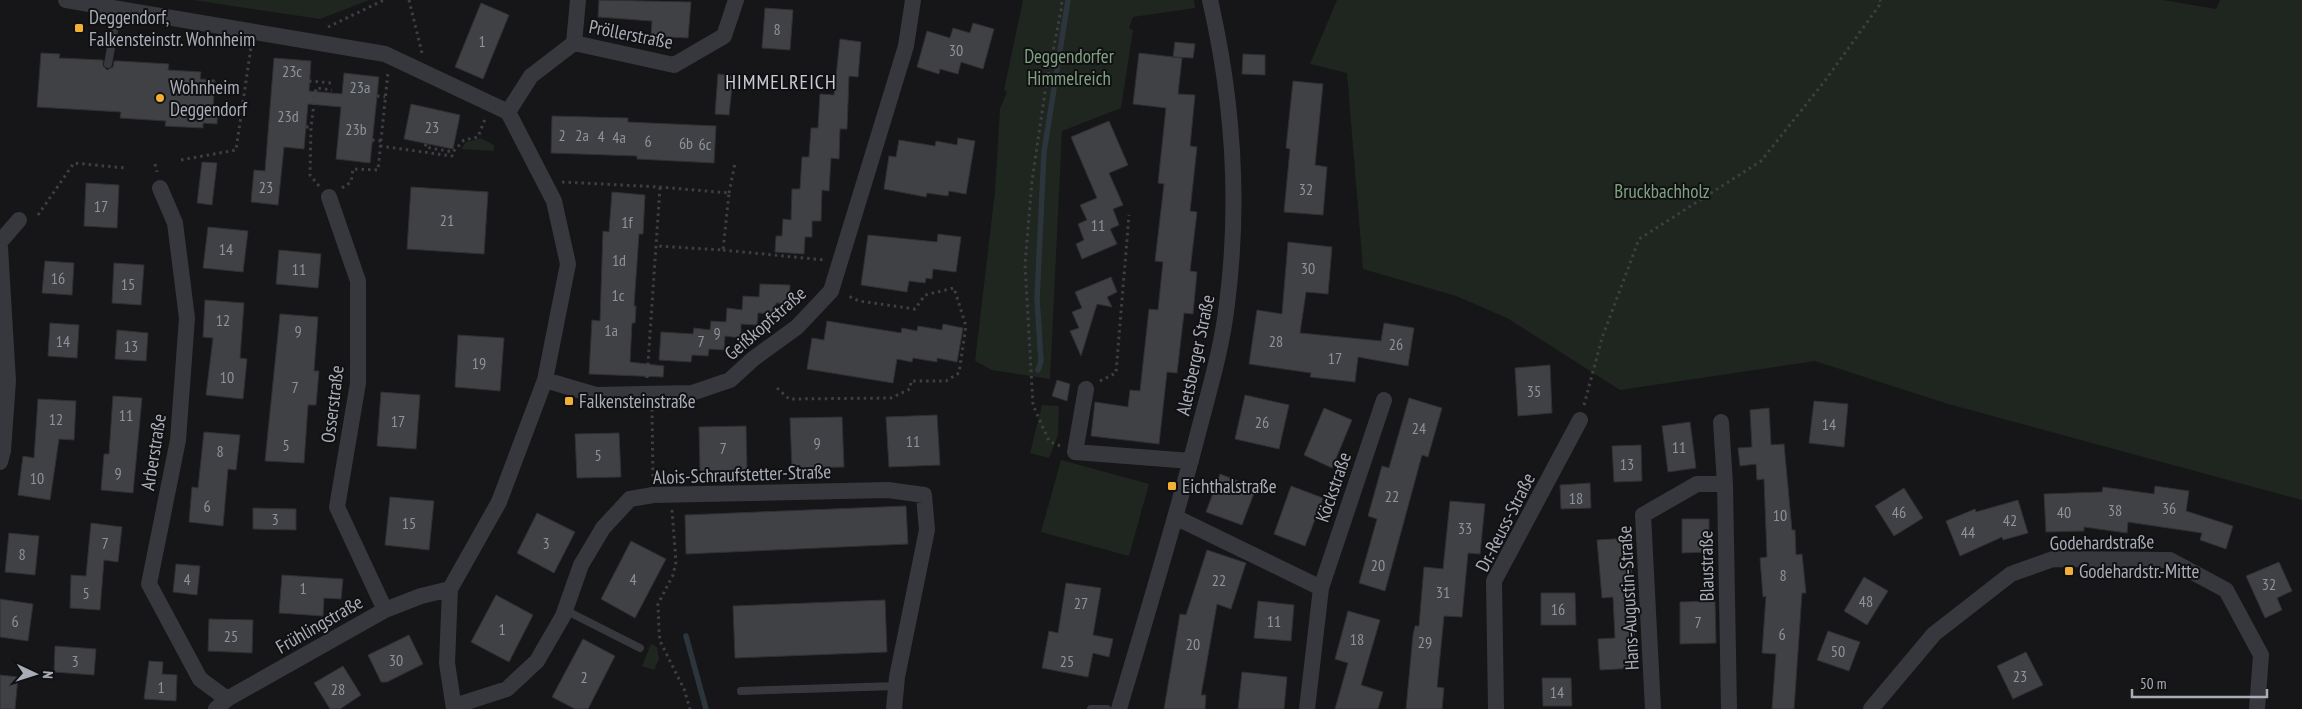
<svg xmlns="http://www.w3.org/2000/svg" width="2302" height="709" font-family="'PT Sans Narrow',sans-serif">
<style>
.green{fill:#1e261f}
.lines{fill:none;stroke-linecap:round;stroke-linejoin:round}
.stream{stroke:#2c353c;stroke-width:5.5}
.building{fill:#404145;stroke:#303034}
.path{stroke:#3d3f44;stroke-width:3;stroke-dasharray:2.5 4;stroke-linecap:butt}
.lane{stroke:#37383d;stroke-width:8}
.street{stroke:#37383d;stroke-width:16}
.poi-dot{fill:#f2b134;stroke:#111113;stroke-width:2}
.labels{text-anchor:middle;stroke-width:4;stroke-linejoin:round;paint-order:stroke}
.number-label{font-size:16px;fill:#8e929b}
.poi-label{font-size:19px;fill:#a8adb8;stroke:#111113;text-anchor:start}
.street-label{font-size:19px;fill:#a8adb8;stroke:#111113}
.park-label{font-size:19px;fill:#7fa381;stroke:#111113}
.neighbourhood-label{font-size:20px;letter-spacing:1px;fill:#c9ccd4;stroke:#111113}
</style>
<rect width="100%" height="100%" fill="#161618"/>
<path class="green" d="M193 0H369L320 19Z
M1023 0H1194L1195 8 1133 17 1129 28 1133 30 1121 108 1062 131 1050 379 992 370 975 361 995 191 1000 109 1007 92 1004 90Z
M1337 0H2163L2216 9 2220 0H2302V500L1948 404 1815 361 1620 390 1507 318 1456 296 1363 269 1347 73 1310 64Z
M481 138 494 145V151L461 149 466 142Z
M1042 405 1059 406 1058 435 1049 458 1030 453Z
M1061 460 1149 484 1129 556 1041 532Z
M651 644 657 647 659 659 654 670 642 666Z"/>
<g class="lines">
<path class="stream" d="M1038 370 1041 361 1037 299 1044 152 1068 0
M686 636 706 709"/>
</g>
<path class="building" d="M599 0 691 2 688 38 651 36 652 21 598 17Z
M481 3 509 15 483 79 455 67Z
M765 8 793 10 790 50 762 48Z
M973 23 994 29 983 69 961 62 958 74 940 69 939 74 917 67 927 31 950 38 953 28 970 33Z
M840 39 861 42 858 77 849 76 847 129H840L839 159 831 158 829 191 822 190 821 221H812V237H805L804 254 775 252 776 236H782L783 219 791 220 792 189H800L802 157H809L811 128H818L820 94 834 95Z
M1175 42 1195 44 1193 58 1173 57Z
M41 53 60 54 59 58 103 60V66L107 70 113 67 114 61H119L169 64 168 70 201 72 200 79 215 80 213 107H218L217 124 203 123V128L165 126 166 121 120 118 121 112 37 107Z
M1139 53 1182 58 1178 94 1195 95 1190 146 1197 147 1190 211 1197 212 1190 271 1197 272 1193 314 1184 313 1177 373 1167 372 1159 444 1091 436 1095 402 1128 407 1130 390 1140 391 1149 309 1158 310 1163 262 1155 261 1164 184 1158 183 1166 108 1133 104Z
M1243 54 1265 55V75L1242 74Z
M274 58 311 61 309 91 342 94 344 73 379 77 370 163 336 159 341 107 308 104 304 149 284 147 278 205 251 202 254 170 265 171Z
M718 74 733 76 729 115 715 114Z
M1293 81 1323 84 1315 165 1327 167 1323 215 1284 212 1290 149 1286 148Z
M411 104 460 115 453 149 404 139Z
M552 116 628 118V122L716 126 714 163 637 159V156L551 153Z
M1109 121 1128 165 1109 173 1123 205 1113 209 1119 225 1110 229 1117 244 1082 259 1076 244 1084 240 1078 224 1087 220 1080 205 1097 198 1071 137Z
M958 138 975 141 966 194 949 191 948 196 927 193 926 197 884 189 889 156 896 157 899 140 935 146 936 141 957 145Z
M202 162 217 163 212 205 197 203Z
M86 183 119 185 117 228 84 226Z
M411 187 488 192 484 254 407 249Z
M612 192 645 195 643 234H639L634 306H636L635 323H632L630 362 664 366 663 377 589 374 592 320 600 321 603 231 609 232Z
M208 227 248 231 243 272 203 268Z
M938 234 961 237 956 272 933 269 932 279 926 278 925 283 909 281 907 292 861 285 868 235 937 242Z
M1288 242 1332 247 1328 294 1306 292 1300 333 1381 341 1384 323 1414 328 1408 366 1358 357 1355 382 1310 377 1311 373 1249 364 1257 310 1282 314Z
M279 250 321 254 318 288 276 284Z
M45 261 74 263 72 295 42 293Z
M114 263 144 265 141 305 112 303Z
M1111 277 1117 292 1107 297 1112 307 1097 304 1081 356 1070 331 1079 328 1072 312 1082 308 1075 292Z
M760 284 790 285 789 304 776 303 775 314 758 313 757 325 741 324V338L725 336 724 350 709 349 708 356 692 355 691 362 659 360 661 332 693 334 694 328 710 330 711 321 726 322 727 308 742 310 743 296 759 297Z
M205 300 244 303 240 358 247 359 243 399 206 395 213 338 203 337Z
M280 314 318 317 314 371H319L316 405H308L304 463 265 461Z
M827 321 901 333 902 328 917 331 918 326 942 330 943 324 963 328 957 362 937 358V362L913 358 912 362 897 359 893 383 807 369 812 338 824 340Z
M50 323 79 325 77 358 48 356Z
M117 330 148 333 146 361 115 359Z
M458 335 504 338 500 391 455 387Z
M1550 365 1552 413 1518 416 1515 368Z
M1057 380 1070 384 1067 401 1052 396Z
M381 392 420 395 416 449 377 446Z
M1245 395 1289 405 1279 449 1235 439Z
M113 396 142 398 133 493 101 490 104 454H109Z
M1409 398 1442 408 1428 457 1422 455 1385 591 1359 583 1377 519 1368 516 1382 466 1389 468Z
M38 399 76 401 74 440 59 439 50 500 18 495 23 456 34 458Z
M1814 401 1848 404 1844 447 1809 443Z
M1324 408 1352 420 1332 468 1304 455Z
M1769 408 1771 445 1784 444 1792 530H1795L1796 555 1802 554 1806 593H1802L1794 709H1772L1776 654 1762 653 1766 596 1763 597 1760 558 1767 557 1764 479 1757 480 1756 464 1740 466 1738 448 1752 447 1750 410Z
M937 415 940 465 889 467 886 417Z
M842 417 844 467 792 468 790 418Z
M1690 422 1696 468 1668 472 1662 426Z
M746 426 747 470 700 471 699 427Z
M204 432 240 435 236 470 228 469 223 526 189 522 192 487 198 488Z
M619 433 621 477 577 478 575 434Z
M1641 445 1642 481 1614 482 1612 446Z
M1220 474 1256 488 1242 525 1206 512Z
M1590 483 1591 508 1561 509 1560 485Z
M1291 486 1323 498 1305 546 1274 534Z
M2155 486 2189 491 2186 511 2233 526 2226 549 2200 540 2202 533 2128 522 2127 533 2084 527V531L2046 532 2044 494 2102 492 2103 487 2154 494Z
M1904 488 1923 518 1894 536 1875 506Z
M390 497 434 501 429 550 385 545Z
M2018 500 2028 533 2003 540 2002 537 1960 556 1946 521 1975 509 1976 512Z
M1450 501 1485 504 1480 554 1468 553 1462 617 1444 616 1437 687 1444 688 1442 709H1406L1413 635 1415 626H1419L1424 567 1443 569Z
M906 506 908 544 686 554 685 515Z
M253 508 296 509V530L253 529Z
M537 513 575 532 554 573 517 553Z
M1682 519H1709V552L1682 553Z
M91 523 122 527 118 562 104 560 100 610 70 608 71 575 86 576Z
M9 533 39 536 35 575 5 572Z
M1630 538 1636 668 1600 670 1598 639 1615 638 1613 597 1602 598 1597 540Z
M631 541 666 559 635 618 601 599Z
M1207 550 1246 563 1231 609 1217 604 1201 695H1206L1205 709H1164L1180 614 1186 615Z
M2279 562 2292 591 2277 598 2282 610 2265 618 2246 576Z
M176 564 200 566 197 595 173 592Z
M282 575 343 579 341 599 324 598 323 616 279 613Z
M1864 577 1888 591 1867 625 1844 611Z
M1066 583 1101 588 1093 635 1113 639 1109 657 1093 653 1088 677 1042 668 1049 631 1058 633Z
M1541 593H1575L1576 625H1541Z
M496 595 533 615 509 662 471 642Z
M0 599 33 604 28 641 0 637Z
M885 600 887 652 735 658 733 606Z
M1258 601 1294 605 1291 641 1254 638Z
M1715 601 1716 643 1680 644V602Z
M1348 611 1380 620 1361 685 1383 692 1378 709H1335L1348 663 1335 659Z
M209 619 253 620 252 653 208 651Z
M1828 631 1860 642 1849 671 1817 660Z
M409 635 423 664 387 682H381L368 655Z
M583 639 615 656 588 709H575L552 697Z
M55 646 96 649 94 675 54 672Z
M2026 652 2043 685 2013 699 1997 666Z
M149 661 163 662 162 674 177 675 176 701 144 699Z
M343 666 361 695 340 709H330L314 683Z
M1242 672 1287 677 1284 709H1238Z
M0 675 18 677 15 709H0Z
M1542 678H1571L1572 706H1543Z"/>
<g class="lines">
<path class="path" d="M409 0 422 53
M328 27 384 0
M309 81 332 83
M377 96 385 97
M306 127H311
M372 140 381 141
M426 144 425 147 453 152 464 140 478 137 485 119
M380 146 452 156 453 152
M181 160 236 150 251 47
M155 164 157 172
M562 182 660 187 729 193 723 250 656 246
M319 186 310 175 311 127 316 88 332 90
M342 188 351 182 353 169 378 170 388 72
M729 193 735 163
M38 215 74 163 126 168
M723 250 824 260
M647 378 660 187
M1100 381 1116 373 1129 215
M777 388 789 399 891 398 910 389 911 381H946L959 373 966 326 954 288 925 295 915 309 859 301 846 295
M1584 405 1602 338 1639 239 1761 161 1824 82 1881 3 1880 0
M652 409 653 480
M1060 446 1049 441 1033 405 1025 265 1032 181 1045 92 1062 5 1061 0
M672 510 676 562 673 575 658 604 659 631 660 641 684 689 690 709"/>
<path class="lane" d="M108 64 118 9
M565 610 640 648
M741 691 896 686
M1091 709H1107"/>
<path class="street" d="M66 0 385 54 508 112 554 201 568 264 545 380 499 502 450 589 447 663 454 709
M574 43 674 65 724 36 736 0
M508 112 531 76 574 43 578 0
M160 188 175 223 187 318 178 440 149 584 200 679 227 699
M329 197 358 281V383L337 507 385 610
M0 242 19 220
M0 247 8 381 3 451 0 462
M545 380 596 395 692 393 730 380 753 359 797 327 831 291 906 46 913 0
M1086 389 1075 452 1191 461
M1721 422 1725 484 1729 709
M1175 517 1321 588
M454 706 507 689 537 661 563 616 581 565 603 528 630 499 653 495 888 490 924 495 927 530 897 677 894 709
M216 709 227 699 385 610 421 596 450 589
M1119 709C1146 617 1174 526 1198 433 1209 391 1222 348 1227 304 1240 202 1233 100 1210 0
M1307 709 1321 588 1384 400
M1496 709 1494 581 1580 420
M1653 709 1643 515 1697 484H1725
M1871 709 1934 634 2011 574 2053 559 2170 560 2226 590 2261 655 2257 709"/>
</g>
<g class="poi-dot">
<rect x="74" y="23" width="10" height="10" rx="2.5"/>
<circle cx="160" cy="98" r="5"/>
<rect x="564" y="396" width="10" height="10" rx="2.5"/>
<rect x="1167" y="481" width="10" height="10" rx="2.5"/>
<rect x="2064" y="566" width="10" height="10" rx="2.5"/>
</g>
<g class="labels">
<g class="number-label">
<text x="777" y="35">8</text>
<text x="482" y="47">1</text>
<text x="956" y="56">30</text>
<text x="292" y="77">23c</text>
<text x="360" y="93">23a</text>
<text x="288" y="122">23d</text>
<text x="432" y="133">23</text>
<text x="356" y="135">23b</text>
<text x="562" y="141">2</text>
<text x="582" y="141">2a</text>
<text x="601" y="142">4</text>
<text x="619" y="143">4a</text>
<text x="648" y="147">6</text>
<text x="686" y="149">6b</text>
<text x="705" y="150">6c</text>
<text x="266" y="193">23</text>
<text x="1306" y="195">32</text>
<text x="101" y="212">17</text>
<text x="447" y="226">21</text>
<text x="627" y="228">1f</text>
<text x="1098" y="231">11</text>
<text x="226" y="255">14</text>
<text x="619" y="266">1d</text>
<text x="1308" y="274">30</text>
<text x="299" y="275">11</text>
<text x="58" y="284">16</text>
<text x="128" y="290">15</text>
<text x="618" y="301">1c</text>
<text x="223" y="326">12</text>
<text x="611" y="336">1a</text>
<text x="298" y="337">9</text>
<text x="717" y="339">9</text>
<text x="63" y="347">14</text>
<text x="701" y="347">7</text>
<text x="1276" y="347">28</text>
<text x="1396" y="350">26</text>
<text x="131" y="352">13</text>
<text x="1335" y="364">17</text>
<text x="479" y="369">19</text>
<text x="227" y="383">10</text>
<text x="295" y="393">7</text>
<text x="1534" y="397">35</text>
<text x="126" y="421">11</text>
<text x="56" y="425">12</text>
<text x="398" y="427">17</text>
<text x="1262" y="428">26</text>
<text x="1829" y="430">14</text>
<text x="1419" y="434">24</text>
<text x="913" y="447">11</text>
<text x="817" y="449">9</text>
<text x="286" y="451">5</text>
<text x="1679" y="453">11</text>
<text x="723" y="454">7</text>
<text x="220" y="457">8</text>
<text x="598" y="461">5</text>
<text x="1627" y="470">13</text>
<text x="118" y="479">9</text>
<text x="37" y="484">10</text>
<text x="1392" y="502">22</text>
<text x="1576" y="504">18</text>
<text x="207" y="512">6</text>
<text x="2169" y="514">36</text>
<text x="2115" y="516">38</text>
<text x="1899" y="518">46</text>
<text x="2064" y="518">40</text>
<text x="1780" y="521">10</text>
<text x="275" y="525">3</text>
<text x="2010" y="526">42</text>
<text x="409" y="529">15</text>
<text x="1465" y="534">33</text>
<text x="1968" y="538">44</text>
<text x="105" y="549">7</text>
<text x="546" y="549">3</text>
<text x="22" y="560">8</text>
<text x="1378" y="571">20</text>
<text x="1783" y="581">8</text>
<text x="187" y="585">4</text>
<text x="633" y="585">4</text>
<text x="1219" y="586">22</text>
<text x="2269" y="590">32</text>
<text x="303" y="594">1</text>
<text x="1443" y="598">31</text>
<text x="86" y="599">5</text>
<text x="1866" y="607">48</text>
<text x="1081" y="609">27</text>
<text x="1558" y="615">16</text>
<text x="15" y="627">6</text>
<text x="1274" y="627">11</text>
<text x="1698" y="628">7</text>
<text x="502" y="635">1</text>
<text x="1782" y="640">6</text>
<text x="231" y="642">25</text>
<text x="1357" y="645">18</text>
<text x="1425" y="648">29</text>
<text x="1193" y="650">20</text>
<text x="1838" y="657">50</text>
<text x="396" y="666">30</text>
<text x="75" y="667">3</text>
<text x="1067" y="667">25</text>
<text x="2020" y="682">23</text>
<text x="584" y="683">2</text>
<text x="161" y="693">1</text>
<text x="338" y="695">28</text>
<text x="1557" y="698">14</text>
</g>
<g class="poi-label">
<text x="89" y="24">Deggendorf,<tspan x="89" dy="22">Falkensteinstr. Wohnheim</tspan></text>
<text x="170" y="94">Wohnheim<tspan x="170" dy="22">Deggendorf</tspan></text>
<text x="579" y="408">Falkensteinstraße</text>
<text x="1182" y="493">Eichthalstraße</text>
<text x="2079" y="578">Godehardstr.-Mitte</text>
</g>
<g class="street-label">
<text transform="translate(631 34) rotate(11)" y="7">Pröllerstraße</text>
<text transform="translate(765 323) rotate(-41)" y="7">Geißkopfstraße</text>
<text transform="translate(1195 355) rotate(-78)" y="7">Aletsberger Straße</text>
<text transform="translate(332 404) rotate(-83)" y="7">Osserstraße</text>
<text transform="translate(153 452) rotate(-81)" y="7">Arberstraße</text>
<text transform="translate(742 474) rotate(-2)" y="7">Alois-Schraufstetter-Straße</text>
<text transform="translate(1333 487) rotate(-71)" y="7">Köckstraße</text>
<text transform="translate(1505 522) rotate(-63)" y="7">Dr.-Reuss-Straße</text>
<text transform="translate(2102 542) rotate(-1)" y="7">Godehardstraße</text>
<text transform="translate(1706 566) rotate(-91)" y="7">Blaustraße</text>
<text transform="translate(1628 598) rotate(-93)" y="7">Hans-Augustin-Straße</text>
<text transform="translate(319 624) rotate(-30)" y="7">Frühlingstraße</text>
</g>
<g class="park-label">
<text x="1069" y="63">Deggendorfer<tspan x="1069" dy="22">Himmelreich</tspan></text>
<text x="1662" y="198">Bruckbachholz</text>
</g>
<g class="neighbourhood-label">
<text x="781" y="89">HIMMELREICH</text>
</g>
</g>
<g transform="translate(35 674) rotate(94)" stroke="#111113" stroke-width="4" paint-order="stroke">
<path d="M0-4L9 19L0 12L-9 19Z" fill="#a8adb8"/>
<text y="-8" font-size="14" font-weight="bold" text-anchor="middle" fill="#a8adb8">N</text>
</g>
<path d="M2132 689v8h135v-8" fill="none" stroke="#a8adb8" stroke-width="2.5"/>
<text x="2140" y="689" font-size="15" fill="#a8adb8" stroke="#111113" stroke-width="4" paint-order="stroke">50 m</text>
</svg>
